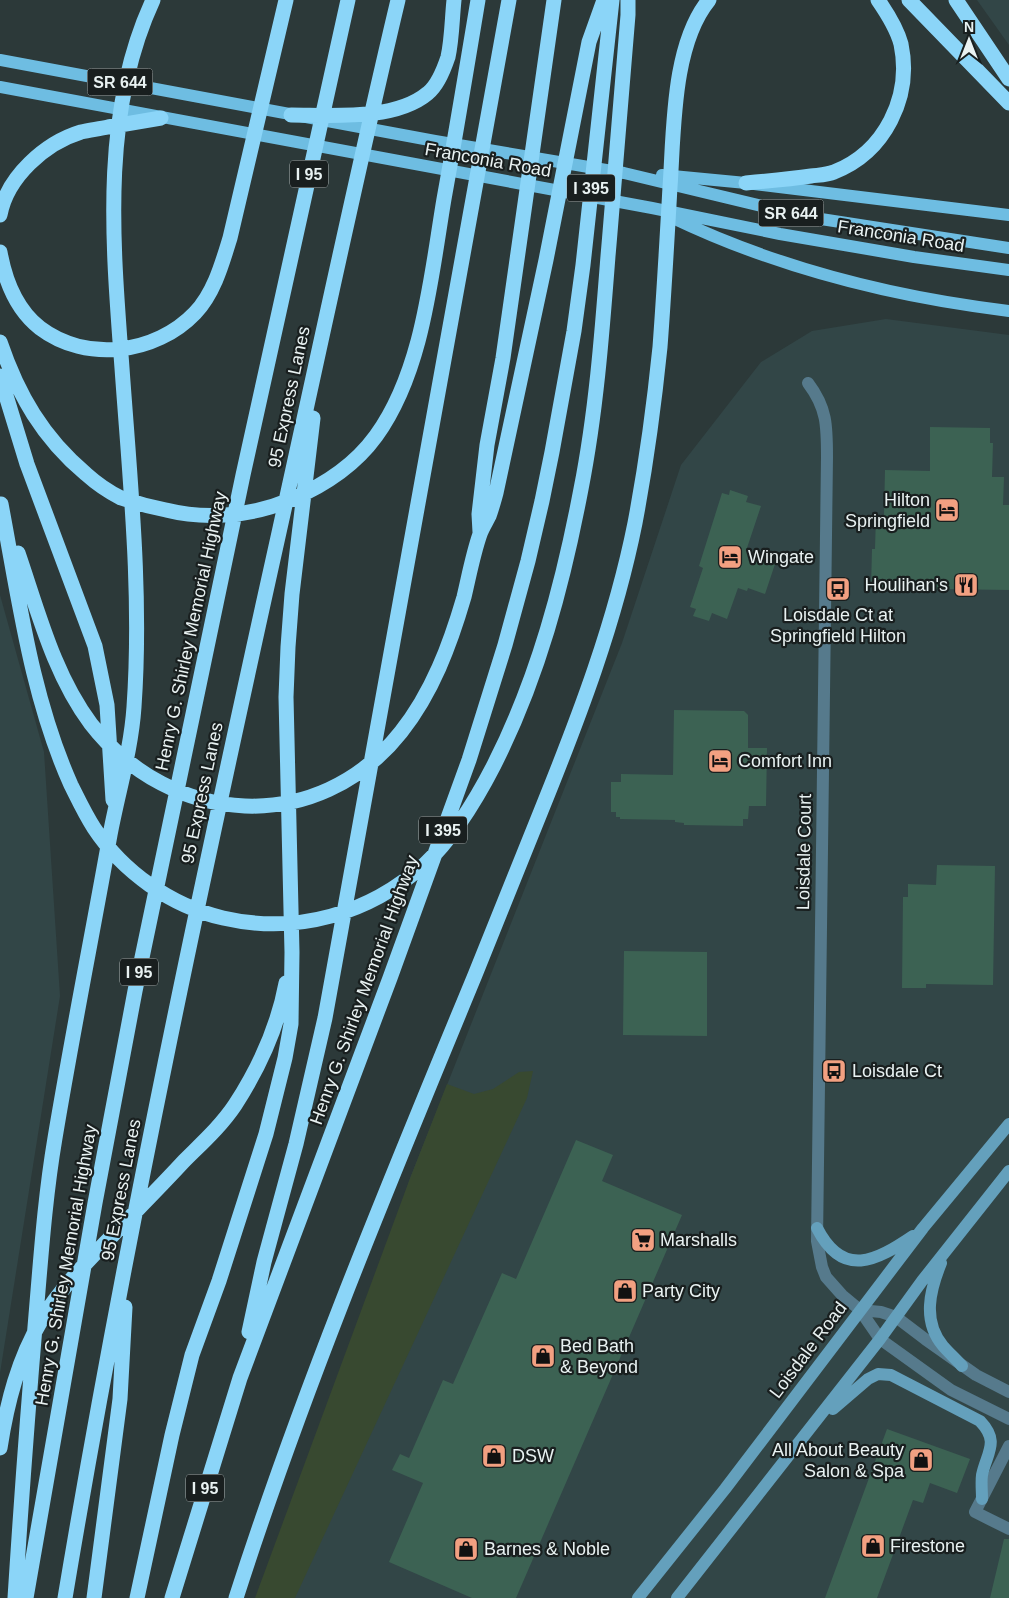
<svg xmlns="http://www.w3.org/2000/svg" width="1009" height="1598" font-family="Helvetica,sans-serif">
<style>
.built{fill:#324647}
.green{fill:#384930}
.building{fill:#3c6253}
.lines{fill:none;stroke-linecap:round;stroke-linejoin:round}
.street{stroke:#567a8c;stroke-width:12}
.secondary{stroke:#64a0bc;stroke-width:12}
.primary{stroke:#6ebde2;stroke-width:12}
.highway{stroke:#8bd5f8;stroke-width:15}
.labels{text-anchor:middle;stroke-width:4.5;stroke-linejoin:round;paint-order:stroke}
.shield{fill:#191f1f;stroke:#abb3b3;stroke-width:1}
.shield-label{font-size:16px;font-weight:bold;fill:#e9f2f2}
.street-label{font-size:18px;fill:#e9f2f2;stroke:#191f1f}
.poi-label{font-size:18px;fill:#e9f2f2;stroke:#191f1f;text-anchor:start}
</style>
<rect width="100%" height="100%" fill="#2c3939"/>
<path class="built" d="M977 0H1009V45Z
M886 319 1009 335V1598H294L409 1181 622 643 681 465 761 362 812 331Z
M0 595 44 752 60 996 0 1373Z"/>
<path class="green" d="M533 1071 527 1098 295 1598H255L409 1181 447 1084 474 1094 493 1089 519 1072Z"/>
<path class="building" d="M930 427 990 428V443H993L992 477H1004L1003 505H1009V590L871 588 872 549H875L876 515H884L885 470 930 471Z
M730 490 748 496 746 502 761 506 746 551 759 556 758 558 775 564 765 594 748 588 747 591 738 588 727 619 712 613 709 621 693 616 696 609 690 607 703 568 699 566 722 493 729 495Z
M674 710 744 711 748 715V748H767L766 806H749L748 819H743V826L684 825V823L675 822V820L620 819V817H616V812H611V782H621V774L673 775Z
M937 865 995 866 993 985 926 984V988H902L903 897H908V884L936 885Z
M624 951 707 952V1036L623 1035Z
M576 1140 613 1155 602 1181 682 1215 516 1598H472L389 1562 423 1483 392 1470 400 1454 409 1458 443 1380 453 1384 502 1273 516 1279Z
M887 1429 970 1459 957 1493 930 1483 923 1503 913 1500 877 1598H825Z
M1004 1539H1009V1598H990Z"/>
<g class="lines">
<path class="street" d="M808 383C827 408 827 426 827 457L817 1241 822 1267 826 1277 842 1295 860 1310 880 1339 951 1390 1009 1419
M860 1310 881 1312 896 1317 925 1339 976 1375 1009 1392
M1009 1446 975 1512 1009 1529"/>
<path class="secondary" d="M817 1228C843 1279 876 1261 913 1236
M941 1263C930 1290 922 1321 943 1346 949 1353 956 1359 962 1366
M833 1409 868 1379 878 1374 891 1375 980 1421C1000 1442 987 1452 982 1475 981 1482 982 1491 982 1499
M638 1598 725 1489 923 1228 1009 1124
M677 1598 880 1339 922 1281 1009 1171"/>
<path class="primary" d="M0 60 435 141 624 173 808 217 1009 248
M0 87 652 208 780 234 914 257 1009 270
M662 175 746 183 1009 215
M673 218C778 268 893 297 1009 311"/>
<path class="highway" d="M909 0 1009 103
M956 0 1009 79
M291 115C331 115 395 121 428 93 438 85 444 69 448 57 452 39 452 19 454 0
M746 183C768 181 790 179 811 176 819 175 827 175 834 172 885 152 912 97 901 44 897 29 887 13 878 0
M0 215C7 177 45 143 81 132 89 130 99 129 108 127 126 124 144 121 161 118
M0 252C5 280 17 310 40 328 86 363 156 354 195 313 214 293 222 264 230 238L286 0
M0 342C18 395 43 438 86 474 96 483 109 492 121 498 136 503 151 507 166 510 206 520 252 516 290 500 323 486 355 465 376 436 423 371 431 276 444 199 456 133 467 66 478 0
M0 376 27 464 95 646 107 705 113 800
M1 504C19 598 31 696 71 785 78 799 85 814 94 828 123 872 171 906 223 918 297 935 369 914 425 864 454 837 476 800 494 765 538 678 563 584 581 489 596 413 602 334 608 256 615 176 621 96 628 15V0
M480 532 479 514 487 445 503 358 554 0
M18 553C38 611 54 675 91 724 171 827 318 837 401 732 432 693 450 645 464 597 469 576 473 554 480 534 482 528 486 522 489 516 492 508 494 500 496 493L546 260 589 42 604 0
M249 1332 264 1262 296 1144 325 1018 509 0
M0 1448C7 1403 18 1359 42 1319 60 1289 86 1263 110 1238 135 1212 160 1187 184 1161 202 1143 221 1126 235 1105 259 1068 278 1026 286 983
M15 1598C21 1504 28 1409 36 1315 41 1256 45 1197 55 1138 72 1036 92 936 110 835 118 792 131 751 134 707 142 594 130 481 122 368 113 246 100 114 153 0
M26 1598 95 1203 135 991 243 475 348 0
M65 1598C125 1239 201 884 280 528 319 352 356 176 398 0
M94 1598 120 1399 125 1307
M137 1598 172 1435 192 1355 219 1281 266 1134 285 1058 291 1024 292 952 286 697 288 647 292 594 313 418
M172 1598 240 1378 390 978 469 760 505 645 528 561 542 501 552 452 574 331 583 265 612 0
M236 1598C304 1386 390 1181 475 975 497 921 519 866 541 811 579 717 615 623 635 523 646 465 654 406 660 347 664 294 667 240 670 187 674 131 672 45 709 0"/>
</g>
<defs>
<symbol id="hotel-square" viewBox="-11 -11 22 22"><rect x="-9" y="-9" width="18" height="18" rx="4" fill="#f2a081" stroke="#191f1f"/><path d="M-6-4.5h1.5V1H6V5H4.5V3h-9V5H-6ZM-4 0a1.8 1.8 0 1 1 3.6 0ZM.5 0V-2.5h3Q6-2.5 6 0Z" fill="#111"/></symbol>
<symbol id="restaurant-square" viewBox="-11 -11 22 22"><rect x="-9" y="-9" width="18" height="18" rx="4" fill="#f2a081" stroke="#191f1f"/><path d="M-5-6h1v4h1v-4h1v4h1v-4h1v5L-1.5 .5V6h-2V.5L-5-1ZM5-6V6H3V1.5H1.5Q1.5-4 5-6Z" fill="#111"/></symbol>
<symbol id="bus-square" viewBox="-11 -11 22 22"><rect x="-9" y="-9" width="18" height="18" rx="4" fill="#f2a081" stroke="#191f1f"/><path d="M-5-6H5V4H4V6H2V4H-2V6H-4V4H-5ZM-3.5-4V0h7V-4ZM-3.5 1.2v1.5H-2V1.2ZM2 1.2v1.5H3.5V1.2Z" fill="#111"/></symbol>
<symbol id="supermarket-square" viewBox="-11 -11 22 22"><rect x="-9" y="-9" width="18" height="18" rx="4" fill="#f2a081" stroke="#191f1f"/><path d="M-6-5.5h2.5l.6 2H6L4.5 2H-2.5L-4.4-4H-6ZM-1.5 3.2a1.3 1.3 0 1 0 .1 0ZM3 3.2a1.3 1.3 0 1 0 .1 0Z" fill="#111"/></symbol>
<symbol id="shop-square" viewBox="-11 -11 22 22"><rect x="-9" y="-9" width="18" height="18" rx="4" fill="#f2a081" stroke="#191f1f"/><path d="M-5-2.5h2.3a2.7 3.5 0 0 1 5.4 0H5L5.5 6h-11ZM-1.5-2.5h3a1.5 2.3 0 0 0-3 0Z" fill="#111"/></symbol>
</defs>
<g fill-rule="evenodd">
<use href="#hotel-square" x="933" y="496" width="28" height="28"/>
<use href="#hotel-square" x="716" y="543" width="28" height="28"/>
<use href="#restaurant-square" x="952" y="571" width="28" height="28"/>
<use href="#bus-square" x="824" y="575" width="28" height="28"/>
<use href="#hotel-square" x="706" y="747" width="28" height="28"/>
<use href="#bus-square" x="820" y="1057" width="28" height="28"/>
<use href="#supermarket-square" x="629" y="1226" width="28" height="28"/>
<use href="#shop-square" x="611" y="1277" width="28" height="28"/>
<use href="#shop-square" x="529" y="1342" width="28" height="28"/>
<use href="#shop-square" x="480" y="1442" width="28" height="28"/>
<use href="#shop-square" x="907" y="1446" width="28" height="28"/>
<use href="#shop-square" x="859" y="1532" width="28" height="28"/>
<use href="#shop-square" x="452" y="1535" width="28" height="28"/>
</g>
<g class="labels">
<g class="shield">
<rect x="87.5" y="68.5" width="65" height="27" rx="4"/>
<rect x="290" y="160.5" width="38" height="27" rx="4"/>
<rect x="567" y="174.5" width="48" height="27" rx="4"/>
<rect x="758.5" y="199.5" width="65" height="27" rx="4"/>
<rect x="419" y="816.5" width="48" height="27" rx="4"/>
<rect x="120" y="958.5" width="38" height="27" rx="4"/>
<rect x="186" y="1474.5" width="38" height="27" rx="4"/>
</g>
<g class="shield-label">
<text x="120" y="88">SR 644</text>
<text x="309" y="180">I 95</text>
<text x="591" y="194">I 395</text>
<text x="791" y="219">SR 644</text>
<text x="443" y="836">I 395</text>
<text x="139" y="978">I 95</text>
<text x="205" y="1494">I 95</text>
</g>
<g class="street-label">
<text transform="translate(488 160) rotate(10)" y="6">Franconia Road</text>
<text transform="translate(901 236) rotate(9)" y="6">Franconia Road</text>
<text transform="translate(289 397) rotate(-78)" y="6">95 Express Lanes</text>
<text transform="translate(191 631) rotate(-78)" y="6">Henry G. Shirley Memorial Highway</text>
<text transform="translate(202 793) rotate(-78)" y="6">95 Express Lanes</text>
<text transform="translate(804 852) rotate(-89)" y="6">Loisdale Court</text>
<text transform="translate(364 990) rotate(-70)" y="6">Henry G. Shirley Memorial Highway</text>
<text transform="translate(121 1190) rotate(-79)" y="6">95 Express Lanes</text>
<text transform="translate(66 1265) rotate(-80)" y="6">Henry G. Shirley Memorial Highway</text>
<text transform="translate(808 1350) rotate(-53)" y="6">Loisdale Road</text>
</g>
<g class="poi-label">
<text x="930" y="506" text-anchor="end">Hilton<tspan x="930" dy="21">Springfield</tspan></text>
<text x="748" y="563">Wingate</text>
<text x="948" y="591" text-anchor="end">Houlihan's</text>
<text x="838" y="621" text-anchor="middle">Loisdale Ct at<tspan x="838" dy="21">Springfield Hilton</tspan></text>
<text x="738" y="767">Comfort Inn</text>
<text x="852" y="1077">Loisdale Ct</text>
<text x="660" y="1246">Marshalls</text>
<text x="642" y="1297">Party City</text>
<text x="560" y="1352">Bed Bath<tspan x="560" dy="21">&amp; Beyond</tspan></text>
<text x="904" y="1456" text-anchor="end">All About Beauty<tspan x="904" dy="21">Salon &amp; Spa</tspan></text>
<text x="512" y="1462">DSW</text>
<text x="890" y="1552">Firestone</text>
<text x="484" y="1555">Barnes &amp; Noble</text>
</g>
</g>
<g transform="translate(969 40)" stroke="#191f1f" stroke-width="4" paint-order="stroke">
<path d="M0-4L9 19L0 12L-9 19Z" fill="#e9f2f2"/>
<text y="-8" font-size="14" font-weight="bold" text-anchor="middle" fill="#e9f2f2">N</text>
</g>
</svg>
